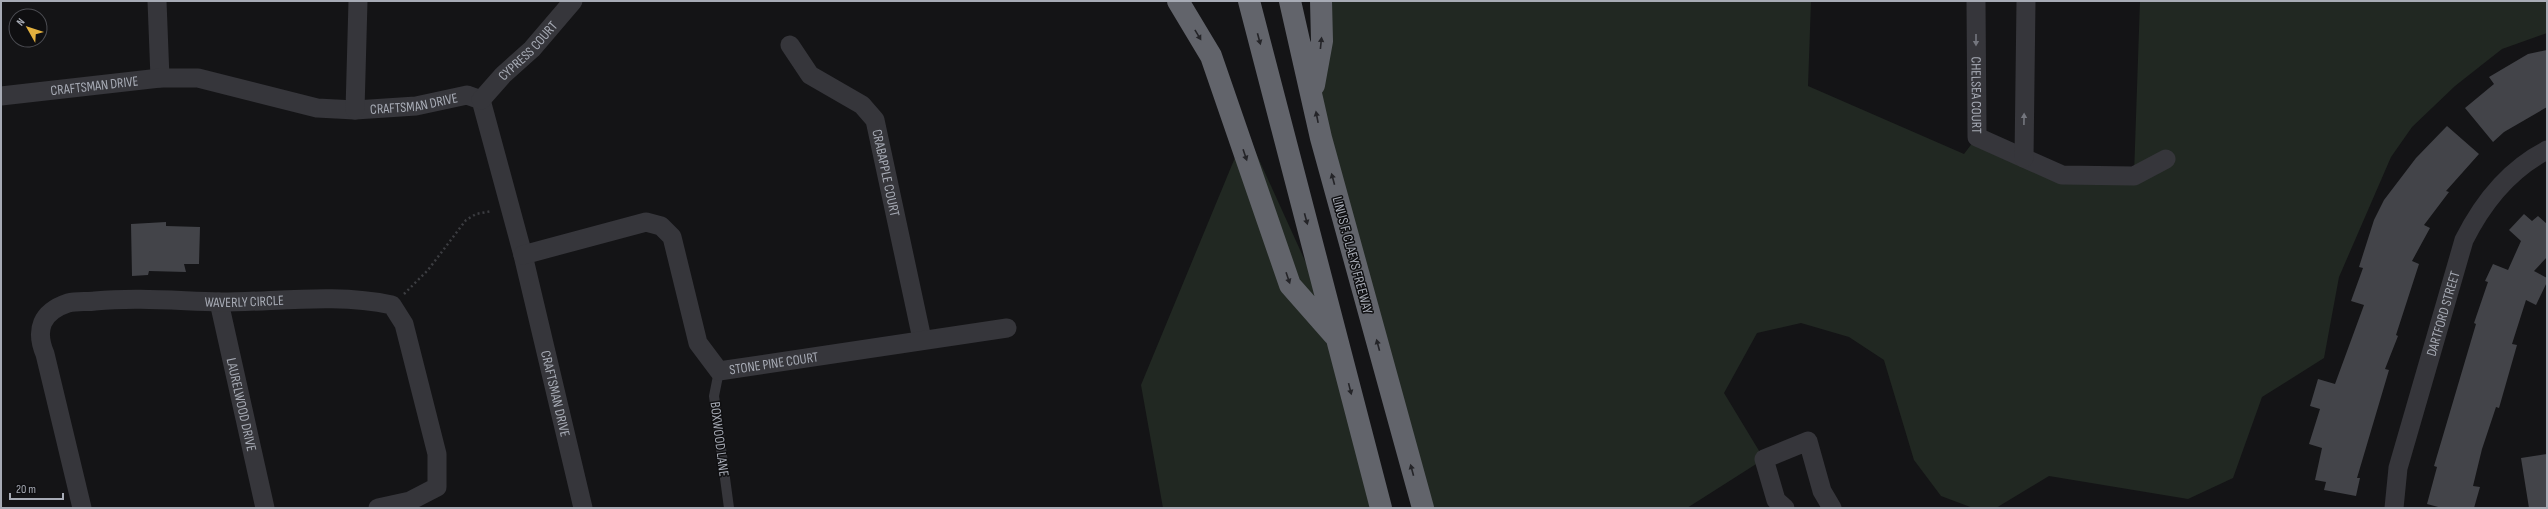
<svg xmlns="http://www.w3.org/2000/svg" width="2548" height="509" font-family="'Sofia Sans Condensed',sans-serif">
<style>
.green{fill:#212822}
.building{fill:#434449}
.lines{fill:none;stroke-linecap:round;stroke-linejoin:round}
.path{stroke:#3c3d41;stroke-width:2.5;stroke-dasharray:2 3;stroke-linecap:butt}
.service{stroke:#36363b;stroke-width:10}
.minor{stroke:#36363b;stroke-width:19}
.motorway{stroke:#62646b;stroke-width:22}
.oneway{fill:#242428}
.oneway2{fill:#74767e}
.labels{text-anchor:middle;stroke-width:3;stroke-linejoin:round;paint-order:stroke}
.street-label{font-size:14px;fill:#a7abb5;stroke:#0f0f11}
</style>
<rect width="100%" height="100%" fill="#141416"/>
<path class="green" d="M1321 1H1811L1808 86 1964 154 1977 137 2062 175H2134L2140 1H2547V33L2502 49 2455 86 2412 127 2391 157 2339 277 2324 358 2262 397 2233 478 2188 499 2049 476 1996 508H1973L1941 496 1914 460 1884 360 1849 337 1801 323 1757 333 1724 393 1764 459 1687 508H1423L1321 138Z
M1246 131 1341 340 1383 508H1163L1141 385Z"/>
<path class="building" d="M2547 50V107L2504 132 2493 142 2465 108 2494 84 2489 77 2528 54Z
M2447 126 2479 154 2446 191 2449 192 2424 225 2430 228 2412 261 2419 264 2396 335 2398 336 2385 369 2389 370 2357 478H2360L2356 496 2324 490 2326 482 2315 480 2322 448 2309 444 2320 409 2310 406 2318 379 2335 384 2364 305 2351 301 2363 268 2359 267 2374 220 2384 200 2416 158Z
M2524 214 2532 221 2538 216 2547 224V257L2534 271 2547 278V282L2536 305 2526 300 2512 344 2517 345 2499 408 2496 407 2482 449 2473 486 2480 487 2474 508H2442L2427 504 2437 467 2434 466 2476 324 2474 323 2488 282 2485 281 2493 264 2508 270 2521 241 2509 230Z
M166 222V226L200 227 199 264H184L186 272 149 271 148 275 132 276 131 224Z
M2547 454V508H2529L2521 458Z"/>
<g class="lines">
<path class="path" d="M404 294 428 270 466 220 476 214 492 211"/>
<path class="service" d="M719 371 714 396 729 508"/>
<g class="minor">
<path d="M157 1 160 78"/>
<path id="s1" d="M1976 1 1977 137 2062 175 2134 176 2166 159"/>
<path id="s2" d="M790 45 810 75 862 105 875 120 922 339"/>
<path id="s3" d="M1 96 160 78H198L317 108 355 110 416 106 467 95 481 100 523 255 583 508"/>
<path id="s4" d="M481 100 503 75 532 49 573 1"/>
<path d="M355 110 358 1"/>
<path d="M2024 158 2026 1"/>
<path id="s5" d="M523 255 646 222 661 226 672 237 698 343 719 371 1007 328"/>
<path id="s6" d="M219 302 265 508"/>
<path id="s7" d="M82 508 45 354C35 330 41 312 68 303 76 301 87 302 95 301 137 297 178 301 220 302 276 302 336 293 392 305L404 324 437 454V487L410 501 378 508"/>
<path d="M1785 508 1776 500 1764 459 1808 441 1822 491 1832 508"/>
<path id="s8" d="M2394 508 2398 468 2464 240C2483 202 2508 170 2547 150"/>
</g>
<path class="motorway" d="M1178 1 1211 56 1290 285 1334 335
M1249 1 1381 508
M1290 1 1321 138 1423 508
M1314 85 1322 41 1321 1"/>
</g>
<defs><path id="oneway-solid" d="M-6-.8H1V-3.2L6.5 0L1 3.2V.8H-6Z"/></defs>
<g class="oneway">
<use href="#oneway-solid" transform="translate(1198 35) rotate(59)"/>
<use href="#oneway-solid" transform="translate(1259 39) rotate(75)"/>
<use href="#oneway-solid" transform="translate(1321 43) rotate(-84)"/>
<use href="#oneway-solid" transform="translate(1317 117) rotate(-101)"/>
<use href="#oneway-solid" transform="translate(1245 155) rotate(71)"/>
<use href="#oneway-solid" transform="translate(1333 179) rotate(-105)"/>
<use href="#oneway-solid" transform="translate(1306 219) rotate(75)"/>
<use href="#oneway-solid" transform="translate(1288 278) rotate(71)"/>
<use href="#oneway-solid" transform="translate(1378 345) rotate(-105)"/>
<use href="#oneway-solid" transform="translate(1350 389) rotate(76)"/>
<use href="#oneway-solid" transform="translate(1412 470) rotate(-105)"/>
</g>
<g class="oneway2">
<use href="#oneway-solid" transform="translate(1976 40) rotate(90)"/>
<use href="#oneway-solid" transform="translate(2024 119) rotate(-89)"/>
</g>
<g class="labels">
<g class="street-label">
<text dy="5" stroke="none"><textPath href="#s4" startOffset="68">CYPRESS COURT</textPath></text>
<text dy="5" stroke="none"><textPath href="#s3" startOffset="94">CRAFTSMAN DRIVE</textPath></text>
<text dy="5" stroke="none"><textPath href="#s1" startOffset="94">CHELSEA COURT</textPath></text>
<text dy="5" stroke="none"><textPath href="#s3" startOffset="418">CRAFTSMAN DRIVE</textPath></text>
<text dy="5" stroke="none"><textPath href="#s2" startOffset="170">CRABAPPLE COURT</textPath></text>
<text transform="translate(1353 255) rotate(75)" y="5">LINUS F. CLAEYS FREEWAY</text>
<text dy="5" stroke="none"><textPath href="#s7" startOffset="400">WAVERLY CIRCLE</textPath></text>
<text dy="5" stroke="none"><textPath href="#s8" startOffset="201">DARTFORD STREET</textPath></text>
<text dy="5" stroke="none"><textPath href="#s5" startOffset="358">STONE PINE COURT</textPath></text>
<text dy="5" stroke="none"><textPath href="#s3" startOffset="790">CRAFTSMAN DRIVE</textPath></text>
<text dy="5" stroke="none"><textPath href="#s6" startOffset="105">LAURELWOOD DRIVE</textPath></text>
<text transform="translate(720 439) rotate(83)" y="5">BOXWOOD LANE</text>
</g>
</g>
<rect width="2548" height="509" fill="none" stroke="#a7abb5" stroke-width="4"/>
<g transform="translate(28 28) rotate(309)"><circle r="19" fill="#0f0f11" stroke="#4c4d53"/>
<path d="M0-3L7 15L0 10L-7 15Z" fill="#e3b13f"/>
<text y="-6" font-size="11" font-weight="bold" text-anchor="middle" fill="#a7abb5">N</text>
</g>
<path d="M10 493v6h53v-6" fill="none" stroke="#a7abb5" stroke-width="2"/>
<text x="16" y="493" font-size="12" fill="#a7abb5" stroke="#0f0f11" stroke-width="3" paint-order="stroke">20 m</text>
</svg>
